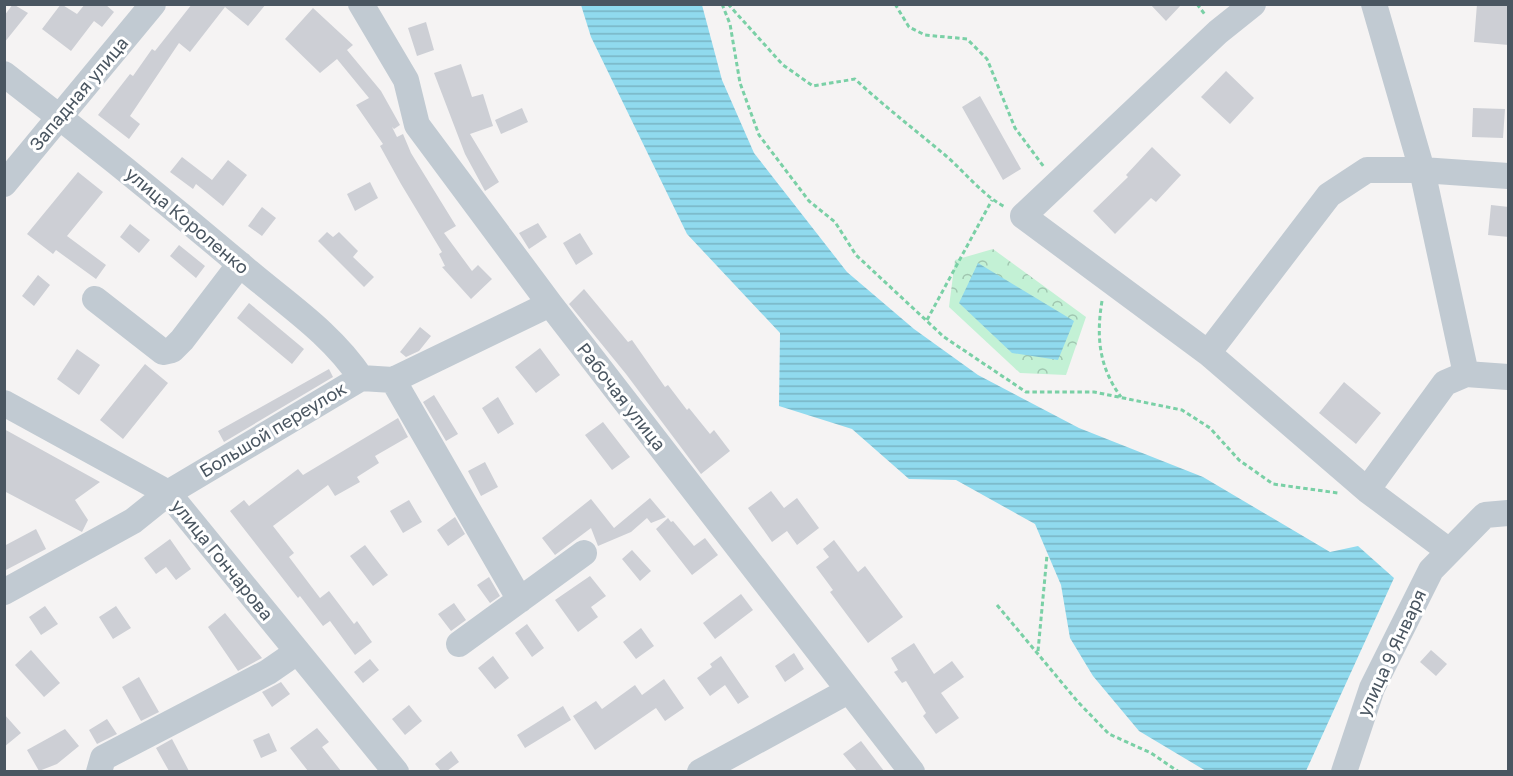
<svg xmlns="http://www.w3.org/2000/svg" width="1513" height="776" font-family="'Golos Text',sans-serif">
<style>
.forest{fill:url(#forest-crowns)}
.water{fill:url(#water-rules)}
.building{fill:#cdcfd5}
.lines{fill:none;stroke-linecap:round;stroke-linejoin:round}
.path{stroke:#7ad0a6;stroke-width:3;stroke-dasharray:4.5 3;stroke-linecap:butt}
.minor{stroke:#c1cad2;stroke-width:26}
.labels{text-anchor:middle;stroke-width:6;stroke-linejoin:round;paint-order:stroke}
.street-label{font-size:18px;fill:#4a5661;stroke:#fff}
</style>
<defs>
<pattern id="forest-crowns" width="20" height="18" patternUnits="userSpaceOnUse" patternTransform="scale(1.5)"><rect width="20" height="18" fill="#c3f1d5"/><path d="M2 6a3 3 0 1 1 6 0M12 15a3 3 0 1 1 6 0" fill="none" stroke="#a0c6b0"/></pattern>
<pattern id="water-rules" width="6" height="5" patternUnits="userSpaceOnUse" patternTransform="scale(1.5)"><rect width="6" height="5" fill="#90daee"/><path d="M0 2.5h6" fill="none" stroke="#78b4c4"/></pattern>
</defs>
<rect width="100%" height="100%" fill="#f5f3f3"/>
<path class="forest" d="M993 249 1086 317 1066 375 1020 373 949 307 955 260Z"/>
<path class="water" d="M581 5H702L722 80 754 153 847 272 914 329 978 375 1079 428 1203 477 1330 552 1358 546 1394 578 1306 771H1206L1139 731 1093 676 1070 638 1061 585 1035 524 956 480 909 479 852 429 779 406 780 333 687 234 591 37Z
M978 263 1074 321 1058 360 1012 353 959 303Z"/>
<path class="building" d="M13 4 28 13 4 43V16Z
M61 4 77 14 85 4H105L114 12 102 27 94 21 71 51 42 29Z
M192 4H266L248 26 225 7 190 52 179 43 130 116 140 124 129 139 98 115 130 74 133 76 152 49 155 51Z
M1150 4H1182L1166 21Z
M1477 4H1509V45L1474 42Z
M313 8 353 45 347 50 381 91 400 125 394 129 392 127 397 137 403 134 411 153 456 226 444 233 472 271 478 265 492 279 471 299 442 267 445 266 439 254 442 252 401 184 380 146 383 144 356 105 369 98 337 59 320 73 285 39Z
M426 22 434 50 417 56 408 28Z
M461 64 472 97 483 94 493 126 470 134 499 182 485 191 465 154 434 73Z
M1226 71 1254 98 1230 124 1201 97Z
M980 96 1021 169 1003 180 962 107Z
M522 108 528 122 501 134 495 120Z
M1473 108 1505 109 1503 138 1472 137Z
M1152 147 1181 175 1156 202 1151 198 1115 234 1093 211 1128 177 1126 175Z
M182 157 212 180 228 160 247 175 223 206 196 184 193 189 170 172Z
M78 172 103 192 67 236 106 265 96 279 56 250 53 254 27 234Z
M370 182 378 198 355 211 347 194Z
M1491 205 1509 207V237L1488 235Z
M262 207 276 218 262 236 248 226Z
M538 223 547 237 529 249 519 233Z
M130 224 150 240 139 253 120 237Z
M327 232 333 237 339 232 358 251 353 257 374 277 364 287 318 241Z
M580 233 593 254 576 265 563 243Z
M179 245 205 266 196 278 170 256Z
M38 275 50 285 34 306 22 296Z
M584 289 628 342 632 340 665 387 668 385 687 410 689 408 710 434 714 430 730 451 701 474 626 374 569 304Z
M249 303 304 349 292 364 237 318Z
M420 327 431 336 419 351 406 357 400 352Z
M540 348 560 375 536 393 515 367Z
M77 349 100 365 79 395 57 379Z
M145 364 168 383 123 439 100 420Z
M329 369 333 377 224 442 218 431Z
M1344 382 1381 413 1356 444 1319 413Z
M434 395 458 434 446 441 423 402Z
M498 397 514 424 498 434 482 408Z
M398 418 408 437 375 456 379 463 357 477 360 482 335 496 328 485 273 526 294 553 289 557 320 598 329 591 354 624 357 621 372 642 355 655 330 621 323 626 300 596 298 598 230 511 244 500 249 506 298 469 303 475Z
M603 422 630 457 612 470 585 435Z
M4 429 100 482 75 500 88 520 82 532 4 491Z
M485 462 498 487 481 496 468 471Z
M771 491 784 508 797 498 819 528 797 545 787 531 772 542 748 508Z
M650 498 666 517 651 523 647 518 631 532 598 546 591 528 555 555 542 538 591 499 614 528Z
M409 500 422 522 403 533 390 511Z
M455 517 465 534 448 546 437 530Z
M668 518 671 522 673 521 694 546 705 538 718 555 692 575 656 529Z
M36 529 46 549 4 571V546Z
M170 539 191 569 176 580 166 567 156 574 144 558Z
M834 540 858 572 865 566 903 617 868 643 830 592 833 590 816 567 829 557 823 549Z
M365 545 388 575 373 586 350 556Z
M632 550 651 571 640 581 622 559Z
M590 576 606 596 591 607 598 617 578 632 555 600Z
M489 577 500 596 490 603 477 585Z
M741 594 753 610 715 639 703 623Z
M454 603 466 620 451 631 438 614Z
M45 606 58 624 41 635 29 617Z
M116 606 131 628 113 639 99 617Z
M225 613 262 658 238 671 208 627Z
M527 624 544 648 532 657 515 633Z
M641 628 654 646 636 659 623 642Z
M914 643 934 674 952 661 964 677 941 693 959 718 936 734 923 716 926 713 906 681 902 683 894 672 898 670 891 658Z
M31 650 60 683 44 697 15 665Z
M1431 650 1447 664 1436 676 1420 662Z
M794 653 804 669 785 682 775 666Z
M493 656 509 678 495 689 478 668Z
M721 656 749 697 738 704 725 685 710 696 697 678 712 667 710 664Z
M370 659 379 670 363 683 354 672Z
M139 677 159 712 141 721 122 687Z
M664 679 684 708 665 721 656 708 595 750 573 716 596 701 602 709 635 685 642 695Z
M281 682 290 694 272 707 262 692Z
M409 705 422 721 405 735 392 719Z
M563 706 571 720 525 748 517 735Z
M4 714 21 733 4 747Z
M107 719 117 734 97 744 89 730Z
M317 728 329 742 322 747 341 771H308L290 748Z
M65 729 79 746 57 764 39 771 27 750Z
M269 733 277 751 261 758 253 740Z
M172 739 189 771H169L156 748Z
M861 741 884 771H857L843 754Z
M451 751 459 762 447 771H441L435 764Z"/>
<g class="lines">
<path class="path" d="M722 4 730 24 740 83 759 135 809 201 835 222 856 255 944 337 1026 392H1094L1182 410 1210 428 1239 460 1273 484 1338 493
M728 4 783 65 813 86 855 79C884 106 915 130 945 155 966 173 981 194 1005 207
M895 4 909 27 925 35 967 39 987 59 1015 128 1044 167
M1197 4 1206 16
M1102 301C1096 337 1099 367 1121 397
M927 320 992 200
M997 605 1078 702 1109 734 1151 753 1179 772
M1038 651 1047 555"/>
<path class="minor" d="M361 4 406 80 417 125 550 304 912 772
M1253 4 1218 32 1023 216 1208 353 1367 490 1449 551
M1374 4 1422 170 1466 374
M4 74C87 138 169 204 249 272 288 305 332 334 361 378
M4 184 153 4
M95 299 163 352 172 350 182 340 240 264
M1208 353 1329 195 1367 170H1422L1508 176
M393 380 520 600
M4 403 168 493 396 772
M1367 490 1445 383 1466 374 1508 377
M4 592 133 521 168 493 361 378 393 380 550 304
M459 644 584 553
M99 772 103 758 268 672 297 652
M700 772 848 691
M1344 772 1372 688 1431 570 1485 515 1508 513"/>
</g>
<g class="labels">
<g class="street-label">
<text transform="translate(79 94) rotate(-50)" y="6">Западная улица</text>
<text transform="translate(187 221) rotate(40)" y="6">улица Короленко</text>
<text transform="translate(621 397) rotate(52)" y="6">Рабочая улица</text>
<text transform="translate(273 430) rotate(-31)" y="6">Большой переулок</text>
<text transform="translate(222 560) rotate(51)" y="6">улица Гончарова</text>
<text transform="translate(1392 653) rotate(-65)" y="6">улица 9 Января</text>
</g>
</g>
<rect width="1513" height="776" fill="none" stroke="#4a5661" stroke-width="12"/>
</svg>
